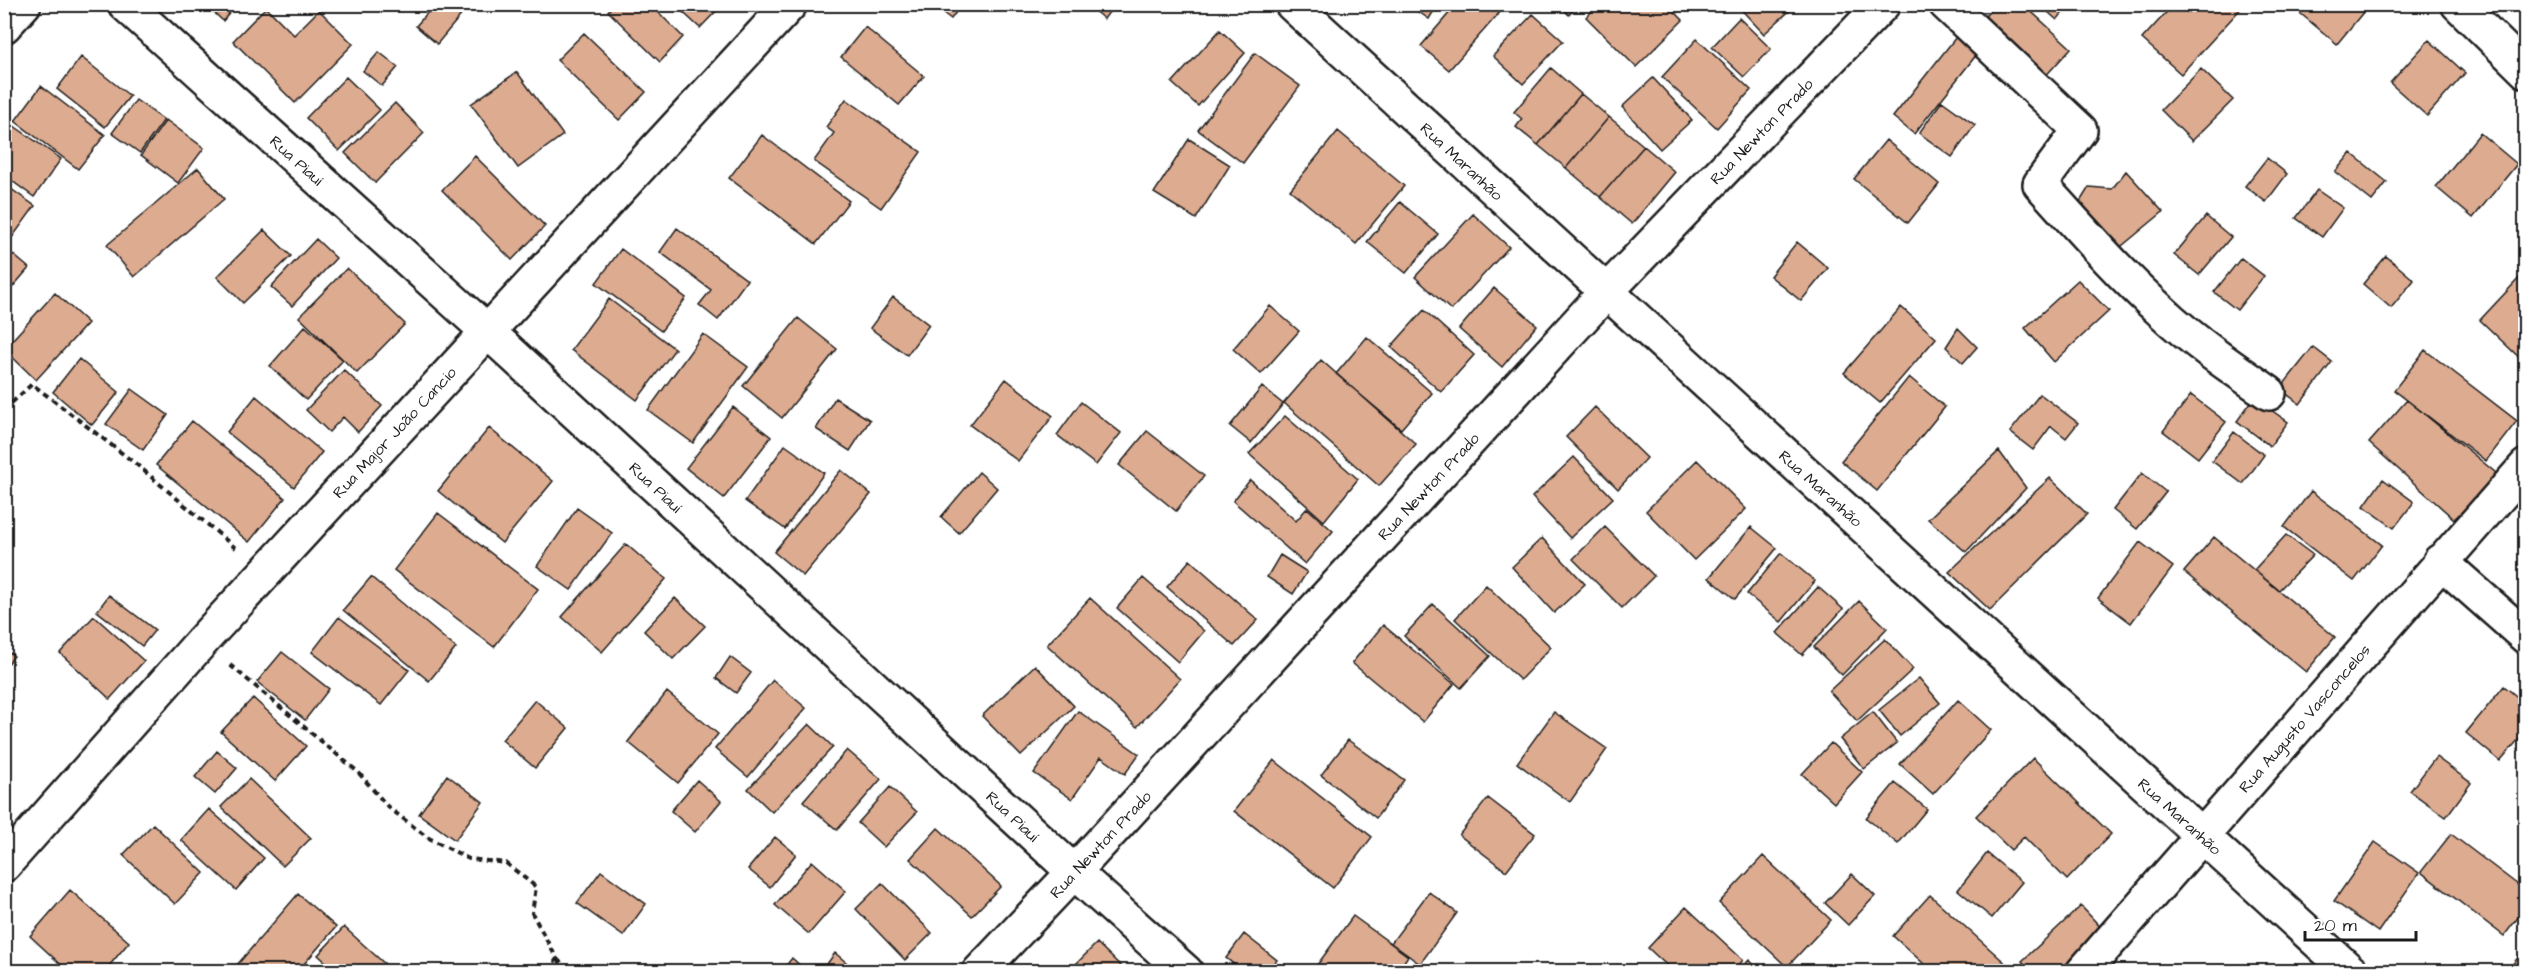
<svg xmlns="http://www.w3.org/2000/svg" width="2530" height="976" font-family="'Architects Daughter',sans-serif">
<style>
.building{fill:#ddab90;stroke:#1c1c1c;stroke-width:1.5}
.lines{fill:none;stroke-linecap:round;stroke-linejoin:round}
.minor-casing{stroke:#1c1c1c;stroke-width:38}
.path{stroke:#1c1c1c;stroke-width:4;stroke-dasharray:6 4.5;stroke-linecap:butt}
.minor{stroke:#fff;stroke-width:33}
.labels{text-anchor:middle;stroke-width:5;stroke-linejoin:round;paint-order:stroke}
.street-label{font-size:16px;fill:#1c1c1c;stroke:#fff}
</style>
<rect width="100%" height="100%" fill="#fff"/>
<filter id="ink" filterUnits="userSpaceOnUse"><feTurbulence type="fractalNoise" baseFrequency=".0167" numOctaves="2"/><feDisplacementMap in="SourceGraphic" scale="12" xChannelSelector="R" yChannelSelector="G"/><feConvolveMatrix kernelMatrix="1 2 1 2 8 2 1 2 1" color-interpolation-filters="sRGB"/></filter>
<g filter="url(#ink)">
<path class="building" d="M205 4H237L223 21Z
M435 4H451L462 14 437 44 416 26Z
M614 4H650L683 37 660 62 608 11Z
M674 4H723L700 28Z
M931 4H962L951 19Z
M1086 4H1115L1104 19Z
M1407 4H1438L1429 19Z
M1457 4H1492L1500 12 1449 70 1421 46Z
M1558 4H1578L1569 15Z
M1599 4H1667L1683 20 1636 67 1586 17Z
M1736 4H1797L1764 34Z
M1996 4H2023L2071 48 2041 81 1978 24Z
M2039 4H2070L2057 20Z
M2174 4H2245L2181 74 2142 39Z
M2299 4H2370L2337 44 2295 9Z
M266 7 294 35 319 10 353 44 295 103 233 41Z
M1533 14 1563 41 1523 84 1493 56Z
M1739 18 1771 49 1744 77 1712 47Z
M865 27 924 76 899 105 841 57Z
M1220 30 1245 53 1198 106 1172 83Z
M1960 32 1981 49 1914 134 1893 117Z
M584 33 646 92 619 120 557 60Z
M1697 39 1751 90 1717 128 1662 77Z
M2429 40 2465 73 2427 116 2390 83Z
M379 52 398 67 382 86 363 71Z
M1255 53 1300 86 1243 163 1198 130Z
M81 57 130 96 105 127 57 89Z
M1551 68 1581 94 1538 145 1516 127 1522 119 1514 112Z
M2201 69 2233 100 2192 141 2161 110Z
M517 72 563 135 518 168 471 104Z
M346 77 380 110 339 151 306 118Z
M1653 78 1692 120 1660 149 1622 107Z
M41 86 105 135 78 169 15 121Z
M1581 94 1609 117 1566 168 1538 145Z
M846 99 921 152 881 208 814 161 834 133 826 127Z
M136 100 164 120 140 153 112 133Z
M1942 101 1975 125 1952 157 1919 133Z
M395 103 424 133 375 183 345 153Z
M1609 117 1644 146 1600 197 1566 168Z
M4 119 61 159 34 197 4 175Z
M166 120 204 148 178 183 141 155Z
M1338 131 1404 186 1356 244 1290 190Z
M2480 133 2517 164 2473 218 2436 187Z
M762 135 849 201 816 244 729 178Z
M1189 139 1230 165 1196 219 1154 193Z
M1886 140 1939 184 1908 223 1854 179Z
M1644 146 1675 172 1632 224 1600 197Z
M2351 153 2387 182 2372 201 2335 172Z
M475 156 545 226 512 260 442 190Z
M2267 158 2287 174 2266 202 2245 186Z
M198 168 224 199 134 277 107 245Z
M2126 171 2163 212 2117 250 2078 205 2089 187 2112 189Z
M4 184 35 206 11 239 4 234Z
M2317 190 2343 208 2322 237 2296 218Z
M1400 202 1438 234 1406 273 1367 242Z
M1473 214 1509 247 1451 310 1415 277Z
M2206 216 2231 237 2199 275 2174 255Z
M677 228 747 280 718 320 699 305 711 290 660 252Z
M264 230 291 256 243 303 217 277Z
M316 239 336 258 292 306 271 287Z
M1797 242 1828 268 1801 301 1770 276Z
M4 247 29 268 4 297Z
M621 249 686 298 661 331 596 283Z
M2386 256 2414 280 2391 308 2363 284Z
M2241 258 2264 276 2237 310 2214 292Z
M347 268 405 324 357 373 299 317Z
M2523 274 2526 276V364L2480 320Z
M2078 280 2109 311 2054 362 2025 328Z
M1494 288 1537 325 1502 367 1459 329Z
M55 293 88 323 36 380 4 349Z
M893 297 929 325 907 355 870 328Z
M609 299 675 349 637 400 571 350Z
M1270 306 1299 331 1261 374 1233 349Z
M1901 307 1936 338 1880 403 1844 373Z
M1424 310 1474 355 1441 392 1391 347Z
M798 318 837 349 782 418 743 386Z
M305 326 343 360 306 400 270 366Z
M1958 328 1977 347 1963 363 1946 347Z
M703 334 748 367 693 443 648 410Z
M1367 337 1432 393 1401 429 1336 374Z
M2313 347 2332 362 2300 404 2280 389Z
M2425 350 2517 421 2486 461 2394 390Z
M79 359 119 392 92 425 53 392Z
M1321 360 1416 444 1379 486 1284 403Z
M344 370 382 406 358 432 343 417 329 432 306 410Z
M1909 377 1945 407 1877 491 1841 461Z
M1006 379 1053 416 1018 461 970 425Z
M1262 387 1283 404 1251 443 1230 426Z
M132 389 168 415 143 450 106 424Z
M2040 394 2078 423 2066 438 2051 426 2033 450 2010 432Z
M2191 395 2226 422 2198 458 2163 431Z
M256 396 322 452 294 487 227 432Z
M835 398 870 420 850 451 816 429Z
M2254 398 2288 422 2270 446 2237 421Z
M2407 400 2501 477 2454 519 2369 443Z
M1081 402 1121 433 1096 465 1057 435Z
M733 407 771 437 724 498 686 468Z
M1595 407 1647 458 1618 489 1566 437Z
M1285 416 1358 479 1324 521 1249 454Z
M192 421 285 498 249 542 156 465Z
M489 428 553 481 502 543 438 491Z
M1147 431 1204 476 1176 511 1119 465Z
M2234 432 2264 455 2243 484 2212 461Z
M785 445 824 473 785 529 745 501Z
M1999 451 2026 488 1966 552 1928 519Z
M1574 457 1613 498 1570 538 1532 497Z
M1697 460 1746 509 1694 560 1646 511Z
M841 470 871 494 803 576 774 552Z
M979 472 997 488 959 533 941 517Z
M2142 473 2166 492 2137 529 2113 510Z
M2050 478 2087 514 1990 610 1949 572Z
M2383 479 2414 502 2394 528 2364 506Z
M1250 480 1296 521 1307 508 1333 531 1305 564 1233 501Z
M2311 491 2382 545 2354 581 2284 527Z
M577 508 612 533 571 590 537 566Z
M438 513 538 589 494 647 394 570Z
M1605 527 1654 576 1622 608 1573 559Z
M1751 527 1777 548 1735 599 1709 578Z
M2286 535 2313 555 2279 590 2254 570Z
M2214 537 2335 637 2306 672 2184 572Z
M1542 538 1585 584 1554 613 1512 567Z
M2140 542 2173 567 2131 623 2098 598Z
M626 544 666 579 602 652 562 617Z
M1781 553 1815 581 1781 622 1747 594Z
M1280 555 1307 572 1293 594 1267 577Z
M1190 560 1258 620 1234 646 1167 587Z
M371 577 456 648 429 681 343 610Z
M1143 578 1204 631 1178 662 1117 608Z
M1486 585 1551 647 1520 680 1455 619Z
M1818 587 1843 609 1802 655 1777 633Z
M109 595 155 630 142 646 97 611Z
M675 598 705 626 673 659 644 631Z
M1090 598 1180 679 1137 727 1047 645Z
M1859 601 1887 628 1842 675 1814 647Z
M1433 604 1490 656 1461 688 1404 636Z
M94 616 144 661 110 699 60 653Z
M339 617 409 670 381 705 312 652Z
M1383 625 1454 684 1423 722 1352 663Z
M1885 639 1913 669 1857 721 1829 691Z
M4 649 14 656 4 669Z
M282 652 329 689 305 720 257 682Z
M730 657 751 673 736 693 716 678Z
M1035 665 1074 706 1021 756 982 716Z
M1919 678 1940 703 1900 736 1879 710Z
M773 680 806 708 748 777 715 749Z
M2504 686 2526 704V731L2500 761 2466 733Z
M667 692 718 734 678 783 628 742Z
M253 698 306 746 275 781 221 732Z
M535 700 568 728 535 768 502 740Z
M1958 700 1991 730 1933 794 1900 764Z
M1078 711 1139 754 1125 774 1101 757 1072 799 1034 773Z
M1554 712 1607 749 1570 802 1517 763Z
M1873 712 1897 743 1864 769 1840 739Z
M809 724 833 747 772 812 748 789Z
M1348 740 1404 780 1376 818 1321 775Z
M1831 743 1862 772 1834 803 1802 774Z
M847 750 881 779 837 830 803 801Z
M217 751 237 768 215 794 195 777Z
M2436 757 2471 783 2446 817 2410 791Z
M2033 758 2111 834 2067 880 2024 837 2011 850 1976 816Z
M1274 760 1372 837 1333 888 1234 811Z
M447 775 483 802 455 840 419 814Z
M249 779 311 838 283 866 221 807Z
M697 780 721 801 695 832 671 811Z
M1895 783 1927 809 1898 844 1866 818Z
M890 787 917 812 884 847 858 823Z
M1488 798 1535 834 1506 871 1459 835Z
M209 809 264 858 236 890 181 840Z
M153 824 204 873 175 904 123 855Z
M938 828 1001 886 972 916 910 859Z
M2451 834 2526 891V907L2504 936 2421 872Z
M775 837 796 854 770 887 748 869Z
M2375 842 2419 873 2378 932 2334 901Z
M1987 853 2022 882 1992 918 1958 890Z
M1763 856 1831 920 1787 967 1719 903Z
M812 861 846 891 809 934 775 905Z
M601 871 646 904 623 936 577 903Z
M1852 874 1875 896 1848 925 1825 903Z
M882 883 932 933 905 960 856 909Z
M70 890 129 942 104 972H69L30 936Z
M1429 892 1457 913 1420 964 1391 943Z
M298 894 336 927 297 972H231Z
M1930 895 2012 969 2010 972H1933L1893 936Z
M2081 906 2106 933 2066 972H2032L2022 961Z
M1686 907 1743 960 1733 972H1674L1648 948Z
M1353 916 1408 956 1397 972H1312Z
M344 927 386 965 380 972H337L318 955Z
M1244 934 1277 960 1269 972H1244L1226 958Z
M1097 943 1127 972H1068Z
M2526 948V972H2506Z
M835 953 858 972H821Z
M792 958 807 972H781Z
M1749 960 1761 972H1738Z
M152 965 160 972H147Z"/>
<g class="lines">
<defs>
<path id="minor" d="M125 4 487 331 1074 872 1186 972
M1292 4 2351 972
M1946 4 2080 130 2040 184C2079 227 2117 271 2160 310 2193 341 2231 367 2269 393
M2458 4 2526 71
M4 26 24 4
M2440 561 2526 637
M4 865 204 639 790 4
M979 972 1074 872 1606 292 1883 4
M2083 972 2526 466"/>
</defs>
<use href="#minor" class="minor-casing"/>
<path class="path" d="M4 410 32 384 136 464 239 551
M230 665 358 772 388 807 427 837 469 859 506 863 536 887 532 913 557 959 546 972
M557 959 570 972"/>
<use href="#minor" class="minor"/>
</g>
</g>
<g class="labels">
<g class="street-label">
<text transform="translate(1761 131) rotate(-46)" y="6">Rua Newton Prado</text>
<text transform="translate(297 160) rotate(42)" y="6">Rua Piauí</text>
<text transform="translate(1462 161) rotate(43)" y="6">Rua Maranhão</text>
<text transform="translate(394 432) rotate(-47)" y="6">Rua Major João Cancio</text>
<text transform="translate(1428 486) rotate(-47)" y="6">Rua Newton Prado</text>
<text transform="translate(656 487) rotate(43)" y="6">Rua Piauí</text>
<text transform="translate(1821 488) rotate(42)" y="6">Rua Maranhão</text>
<text transform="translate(2304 718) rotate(-49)" y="6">Rua Augusto Vasconcelos</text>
<text transform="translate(1013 816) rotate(43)" y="6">Rua Piauí</text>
<text transform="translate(2180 816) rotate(42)" y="6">Rua Maranhão</text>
<text transform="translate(1100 844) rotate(-47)" y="6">Rua Newton Prado</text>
</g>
</g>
<rect width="2530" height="976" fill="none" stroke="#fff" stroke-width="24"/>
<rect x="12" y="12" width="2506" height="952" fill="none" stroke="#1c1c1c" stroke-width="2" filter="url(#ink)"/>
<path d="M2305 931v9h111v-9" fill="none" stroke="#1c1c1c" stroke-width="3"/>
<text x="2314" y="931" font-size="18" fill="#1c1c1c" stroke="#ffffff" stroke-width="4.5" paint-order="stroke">20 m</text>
</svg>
